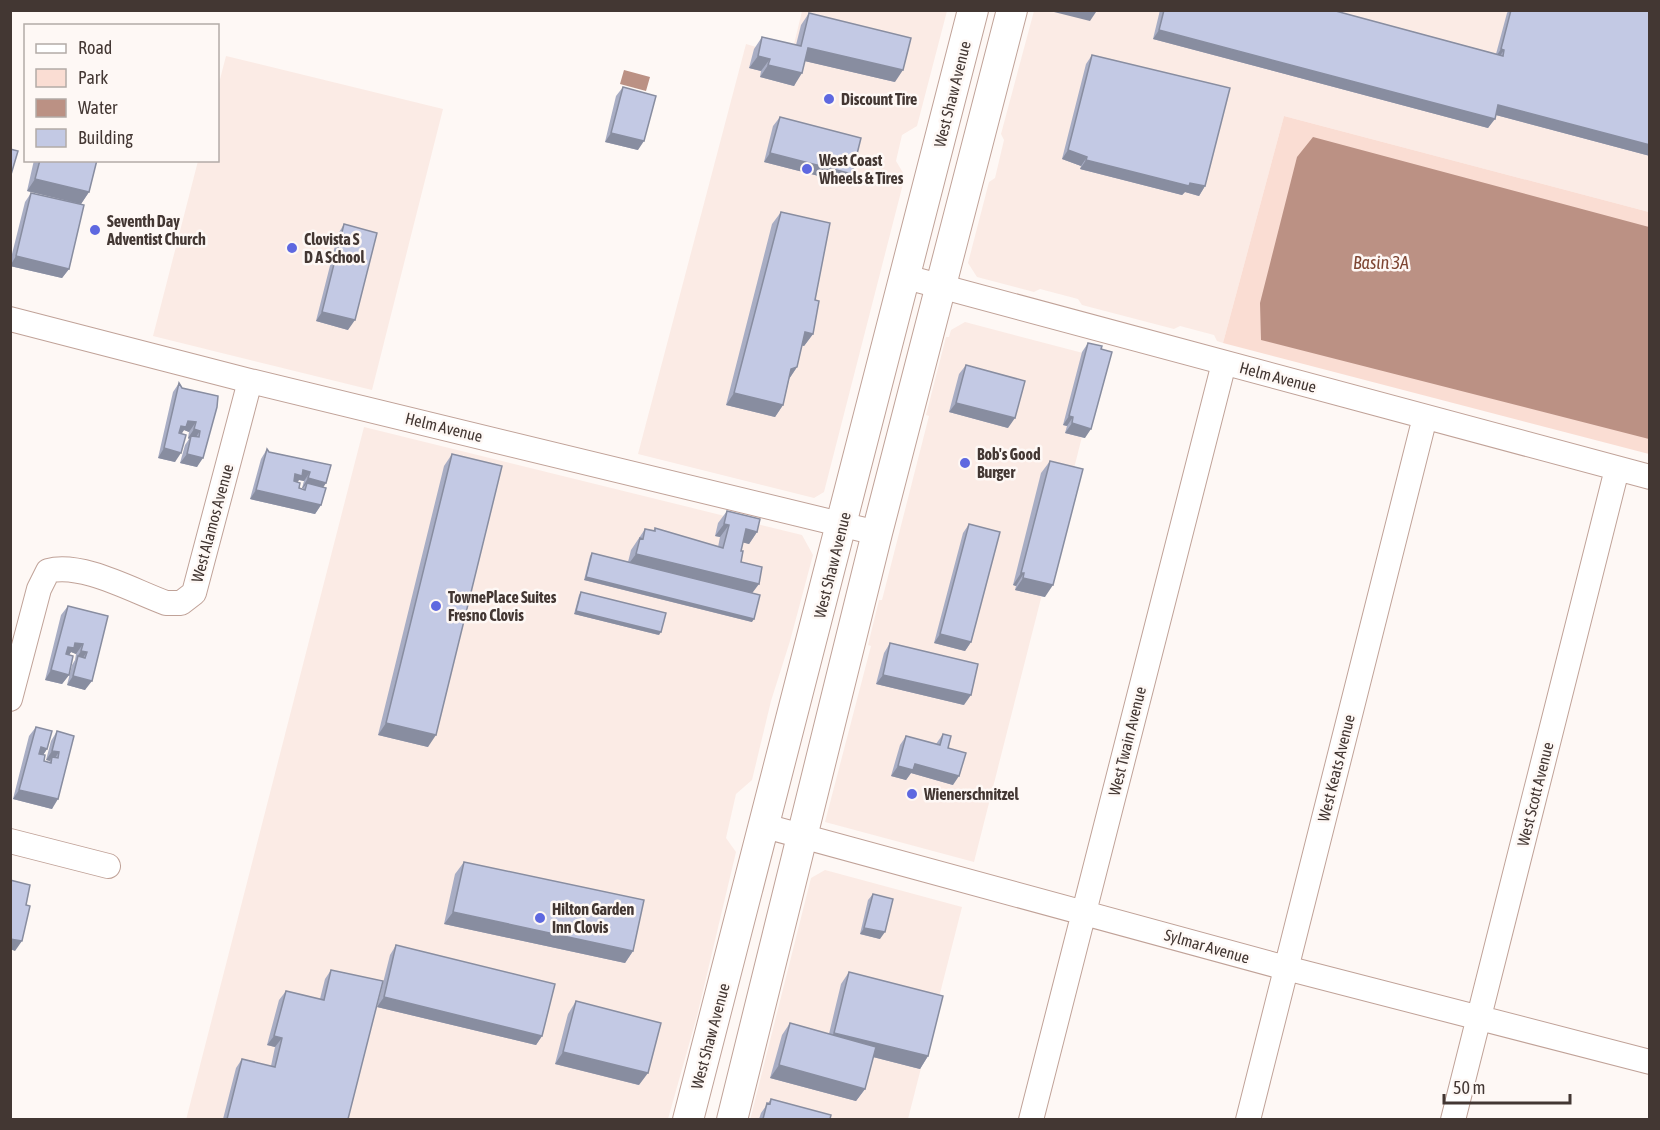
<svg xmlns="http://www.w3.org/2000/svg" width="1660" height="1130" font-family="'Asap Condensed',sans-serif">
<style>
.built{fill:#fbebe5}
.green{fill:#faddd3}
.water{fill:#bb9184}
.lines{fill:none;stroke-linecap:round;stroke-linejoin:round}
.minor-casing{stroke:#c0a298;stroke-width:26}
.major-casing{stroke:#c0a298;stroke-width:32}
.minor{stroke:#fff;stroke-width:24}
.major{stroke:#fff;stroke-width:30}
.wall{fill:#a8adc4;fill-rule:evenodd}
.shaded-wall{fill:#888da0}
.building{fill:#c3c9e4;stroke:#888da0;stroke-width:1.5}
.poi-dot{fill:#5e68e0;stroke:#fef8f5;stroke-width:2}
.labels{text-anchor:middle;stroke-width:5;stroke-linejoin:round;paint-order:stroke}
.street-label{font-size:16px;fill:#433733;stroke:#fef8f5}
.poi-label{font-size:16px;font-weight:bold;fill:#433733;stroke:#fef8f5;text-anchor:start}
.water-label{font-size:18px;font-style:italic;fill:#7e4532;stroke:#fef8f5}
</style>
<rect width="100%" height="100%" fill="#fef8f5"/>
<path class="built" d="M802 11H947L917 126 902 135 896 161 905 176 824 492 814 498 638 454 746 44 791 57Z
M1034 11H1649V212L1284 116 1223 343 1217 341 1214 335 1180 326 1174 329 1082 305 1078 299 1040 289 1034 292 977 277 968 263 989 182 995 178 1004 140 1001 134Z
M226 56 443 109 372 390 153 336 198 161 218 160V87Z
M965 322 1102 358 974 862 825 822 871 646 868 645 879 600H882L929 416 926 415 946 337H949L951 330Z
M364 427 802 535 813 555 790 641 771 701 752 780 736 794 726 838 736 852 697 1016 668 1119 186 1120Z
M825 870 962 907 908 1119 750 1120 811 878Z"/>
<path class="green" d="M1284 116 1649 212V454L1223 343Z"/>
<path class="water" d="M624 70 650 77 646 91 620 84Z
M1313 137 1649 227V439L1261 340 1260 303 1297 157Z"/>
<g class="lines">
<defs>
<path id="minor" d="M906 277 1650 477
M10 319 250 381 877 533
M10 699 39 589 48 571C82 562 133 591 166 603H181L194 593 250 381
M765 826 1286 968 1650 1062
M10 841 108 866
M1031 1120 1224 363
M1248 1120 1425 417
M1453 1120 1617 469"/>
<path id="major" d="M688 1120 973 10
M732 1120 877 533 1012 10"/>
</defs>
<use href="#minor" class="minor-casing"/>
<use href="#major" class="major-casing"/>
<use href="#minor" class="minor"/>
<use href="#major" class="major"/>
</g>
<path class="wall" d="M1160 10H1332L1496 54 1507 13 1509 10H1650V156L1496 115 1488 128 1153 39Z
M809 13 895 82 805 61 794 86 760 77 761 71 749 68 754 49 762 37 796 45 801 25Z
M1092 55 1205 186 1199 196 1185 192 1182 195 1080 169 1081 166 1062 159 1086 64Z
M623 87 638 150 605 142 616 96Z
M780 117 846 183 764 162 773 126Z
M34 160H97L89 192 81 204 69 269 62 278 10 266V262L25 202 31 193 72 202 27 191Z
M781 212 815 300 813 334 804 346 802 345 797 367 789 379 783 405 775 417 726 405 772 224Z
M344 224 348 330 316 321 338 234Z
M1088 343 1085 438 1065 433 1067 426 1063 425 1082 352Z
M966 365 1008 428 949 412 959 374Z
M179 383 182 388 218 396 197 467 180 463 185 445 189 439 188 438 189 432 184 430 182 433 175 462 158 458 173 392Z
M267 449 269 452 331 465 326 483 323 487 321 505 315 514 250 499 261 459ZM299 480 304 481 302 488H303L302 490 299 488 297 482Z
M452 454 428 747 378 735 444 466Z
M1050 461 1045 597 1015 590 1016 586 1013 585 1041 473Z
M727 511 757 532 749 544 743 542 741 551V562L752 593V622L584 580 590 556 592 553 628 562 631 550 645 529 653 531 655 528 718 547 720 537 715 536 718 523Z
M969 524 971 642 965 651 934 643 963 533Z
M581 592 659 635 574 614 579 595Z
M68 606 108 616 85 690 67 685 72 665 75 660 76 654 71 652 69 655V675L62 684 45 680 61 615Z
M890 643 964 705 876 684 884 653Z
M36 727 47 749 43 755 44 761 49 762 50 761 46 760 51 741 57 731 74 736 52 809 13 799 29 736Z
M943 734 948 748 953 785 911 773 906 780 891 776 900 745 906 736 936 744Z
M464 862 633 951 625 963 444 924 455 874Z
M873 894 880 939 860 934 868 900Z
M396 945 542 1036 536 1045 377 1007 390 955Z
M331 970 348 1119H223L236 1068 242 1059 271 1066 275 1047 267 1045 279 1000 286 991 320 999 325 979Z
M849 972 928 1056 920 1069 873 1057 865 1089 856 1101 770 1078 782 1035 790 1023 829 1034 841 984Z
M576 1001 639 1085 555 1064 568 1014Z
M771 1099 830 1119H759L761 1113Z"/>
<path class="shaded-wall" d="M1055 10H1090L1096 12 1090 21 1054 12Z
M1159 30 1495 119 1488 128 1153 39Z
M808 48 903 70 895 82 800 60Z
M1501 49 1504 50 1498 59 1495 58Z
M758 56 770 59 761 71 749 68Z
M768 65 802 73 794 86 760 77Z
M1498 105 1650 145V156L1492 114Z
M611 133 644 141 638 150 605 142Z
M1068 150 1087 157 1081 166 1062 159Z
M770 153 852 174 846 183 764 162Z
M1086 160 1190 183 1205 186 1199 196 1185 192 1182 195 1080 169Z
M35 179 89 192 81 204 27 191Z
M16 256 69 269 62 278 10 266Z
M322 312 355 320 348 330 316 321Z
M805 332 813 334 804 346 796 344Z
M797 367 789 379 791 369Z
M734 393 783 405 775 417 726 405Z
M956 403 1015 418 1008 428 949 412Z
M1069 416 1073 417 1067 426 1063 425Z
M188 421 196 422 189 432 184 430 180 436H175L181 426Z
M1072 423 1091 429 1085 438 1065 433Z
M194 429 200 431 194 440 191 436 189 439 188 438Z
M164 448 181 453 175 462 158 458Z
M187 454 203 458 197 467 180 463Z
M303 470 310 472 304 481 299 480 295 485 289 484 295 474Z
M308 478 326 483 320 492 307 483 303 488H302Z
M256 490 321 505 315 514 250 499Z
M724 524 729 525 720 537 715 536Z
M746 529 757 532 749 544 737 541Z
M636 554 759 584 750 596 627 566Z
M1021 573H1024L1016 586 1013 585Z
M586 577 754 619 752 622 584 580Z
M1023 578 1053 585 1045 597 1015 590Z
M576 611 661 632 659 635 574 614Z
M940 634 971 642 965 651 934 643Z
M75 643 83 644 76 654 71 652 67 658 62 656 68 647Z
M81 651 87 652 80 662 78 656 75 660Z
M51 670 69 675 62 684 45 680Z
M883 675 971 695 964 705 876 684Z
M73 676 92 681 85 690 67 685Z
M386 723 436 735 428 747 378 735Z
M41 747 47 749 41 758 34 756Z
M52 751 59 752 53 761 52 757 50 761 46 760Z
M915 764 959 776 953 785 911 773 906 780 891 776 898 766Z
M19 790 58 799 52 809 13 799Z
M453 912 633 951 625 963 444 924Z
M864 928 885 932 880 939 860 934Z
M10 939 22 941 15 951 10 949Z
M384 997 542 1036 536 1045 377 1007Z
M834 1033 928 1056 920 1069 826 1045Z
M274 1036 282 1038 275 1047 267 1045Z
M563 1052 648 1073 639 1085 555 1064Z
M779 1065 865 1089 856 1101 770 1078Z"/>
<path class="building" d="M1164 10H1332L1503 56 1504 50 1501 49 1511 10H1650V145L1498 105 1495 119 1159 30Z
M809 13 911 38 903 70 808 48 802 73 768 65 770 59 758 56 762 37 801 46Z
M1092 55 1230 88 1205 186 1190 183 1189 186 1086 160 1087 157 1068 150Z
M623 87 656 96 644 141 611 133Z
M780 117 861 138 852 174 770 153Z
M10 149 18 151 10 178Z
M40 160H97L89 192 35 179Z
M31 193 84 205 69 269 16 256Z
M781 212 830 223 815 300 819 301 813 334 805 332 797 367 791 369 783 405 734 393Z
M344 224 377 233 355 320 322 312Z
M1088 343 1102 346 1101 349 1112 352 1091 429 1072 423 1073 417 1069 416Z
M966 365 1025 381 1015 418 956 403Z
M179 383 182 388 218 396 217 407 203 458 187 454 191 436 199 437 200 431 194 429 196 422 188 421 186 427 181 426 179 433 186 435 181 453 164 448Z
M267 449 269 452 331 465 326 483 308 478 310 472 303 470 302 476 295 474 294 481 300 483 299 488 305 490 307 483 326 488 321 505 256 490Z
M452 454 502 466 436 735 386 723Z
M1050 461 1083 469 1053 585 1023 578 1024 573H1021Z
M727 511 760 519 757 532 746 529 741 551H743L741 562 762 567 759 584 636 554 640 538 643 539 645 529 655 531V528L723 548 729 525 724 524Z
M969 524 1000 532 971 642 940 634Z
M592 553 760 595 754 619 586 577Z
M581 592 666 613 661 632 576 611Z
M68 606 108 616 92 681 73 676 78 656 85 658 87 652 81 651 83 644 75 643 74 648 68 647 66 654 73 656 69 675 51 670Z
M890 643 978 664 971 695 883 675Z
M36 727 52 731 47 749 41 747 39 754 45 755 44 761 51 763 52 757 58 758 59 752 52 751 57 731 74 736 58 799 19 790Z
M943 734 951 736 948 748 966 753 959 776 915 764 913 770 898 766 906 736 940 745Z
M464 862 644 900 633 951 453 912Z
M10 880 30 885 26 905 30 906 22 941 10 939Z
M873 894 893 899 885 932 864 928Z
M396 945 555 984 542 1036 384 997Z
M331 970 383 981 348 1119H227L242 1059 275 1067 282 1038 274 1036 286 991 324 1000Z
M849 972 943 996 928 1056 834 1033Z
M576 1001 661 1023 648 1073 563 1052Z
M790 1023 876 1047 865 1089 779 1065Z
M771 1099 831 1115 830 1119H763L767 1103 770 1104Z"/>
<g class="poi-dot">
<circle cx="829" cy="99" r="6"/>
<circle cx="807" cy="169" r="6"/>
<circle cx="95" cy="230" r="6"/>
<circle cx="292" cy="248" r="6"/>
<circle cx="965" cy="463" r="6"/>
<circle cx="436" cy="606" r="6"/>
<circle cx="912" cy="794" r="6"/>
<circle cx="540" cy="918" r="6"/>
</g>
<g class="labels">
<g class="street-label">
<text transform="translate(952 94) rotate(-76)" y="6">West Shaw Avenue</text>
<text transform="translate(1278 377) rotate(15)" y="6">Helm Avenue</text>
<text transform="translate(444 427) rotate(14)" y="6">Helm Avenue</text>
<text transform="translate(212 523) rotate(-75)" y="6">West Alamos Avenue</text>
<text transform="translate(832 565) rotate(-76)" y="6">West Shaw Avenue</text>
<text transform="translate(1127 741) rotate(-76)" y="6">West Twain Avenue</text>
<text transform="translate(1336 768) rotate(-76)" y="6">West Keats Avenue</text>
<text transform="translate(1535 794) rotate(-76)" y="6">West Scott Avenue</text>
<text transform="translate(1207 946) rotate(16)" y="6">Sylmar Avenue</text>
<text transform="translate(710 1036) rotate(-75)" y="6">West Shaw Avenue</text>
</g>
<g class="poi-label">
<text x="841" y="105">Discount Tire</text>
<text x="819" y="166">West Coast<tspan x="819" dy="18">Wheels &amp; Tires</tspan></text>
<text x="107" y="227">Seventh Day<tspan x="107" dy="18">Adventist Church</tspan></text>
<text x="304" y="245">Clovista S<tspan x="304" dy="18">D A School</tspan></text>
<text x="977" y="460">Bob's Good<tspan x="977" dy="18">Burger</tspan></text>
<text x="448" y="603">TownePlace Suites<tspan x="448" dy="18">Fresno Clovis</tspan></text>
<text x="924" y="800">Wienerschnitzel</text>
<text x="552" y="915">Hilton Garden<tspan x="552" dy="18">Inn Clovis</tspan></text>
</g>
<g class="water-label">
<text x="1381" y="269">Basin 3A</text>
</g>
</g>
<rect width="1660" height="1130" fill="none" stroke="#433733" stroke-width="24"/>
<rect x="24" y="24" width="195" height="138" fill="#fef8f5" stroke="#b3aba7" stroke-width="1.5"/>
<rect x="36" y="44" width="30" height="9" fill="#ffffff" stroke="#b3aba7" stroke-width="1.5"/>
<text x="78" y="54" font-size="18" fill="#433733">Road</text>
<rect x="36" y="69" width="30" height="18" fill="#faddd3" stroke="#b3aba7" stroke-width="1.5"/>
<text x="78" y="84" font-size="18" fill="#433733">Park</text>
<rect x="36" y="99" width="30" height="18" fill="#bb9184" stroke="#b3aba7" stroke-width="1.5"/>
<text x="78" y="114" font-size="18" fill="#433733">Water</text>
<rect x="36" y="129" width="30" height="18" fill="#c3c9e4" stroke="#b3aba7" stroke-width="1.5"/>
<text x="78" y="144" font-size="18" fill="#433733">Building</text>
<path d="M1444 1094v9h126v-9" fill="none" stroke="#433733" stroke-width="3"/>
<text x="1453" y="1094" font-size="18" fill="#433733" stroke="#fef8f5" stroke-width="4.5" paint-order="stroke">50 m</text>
</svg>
